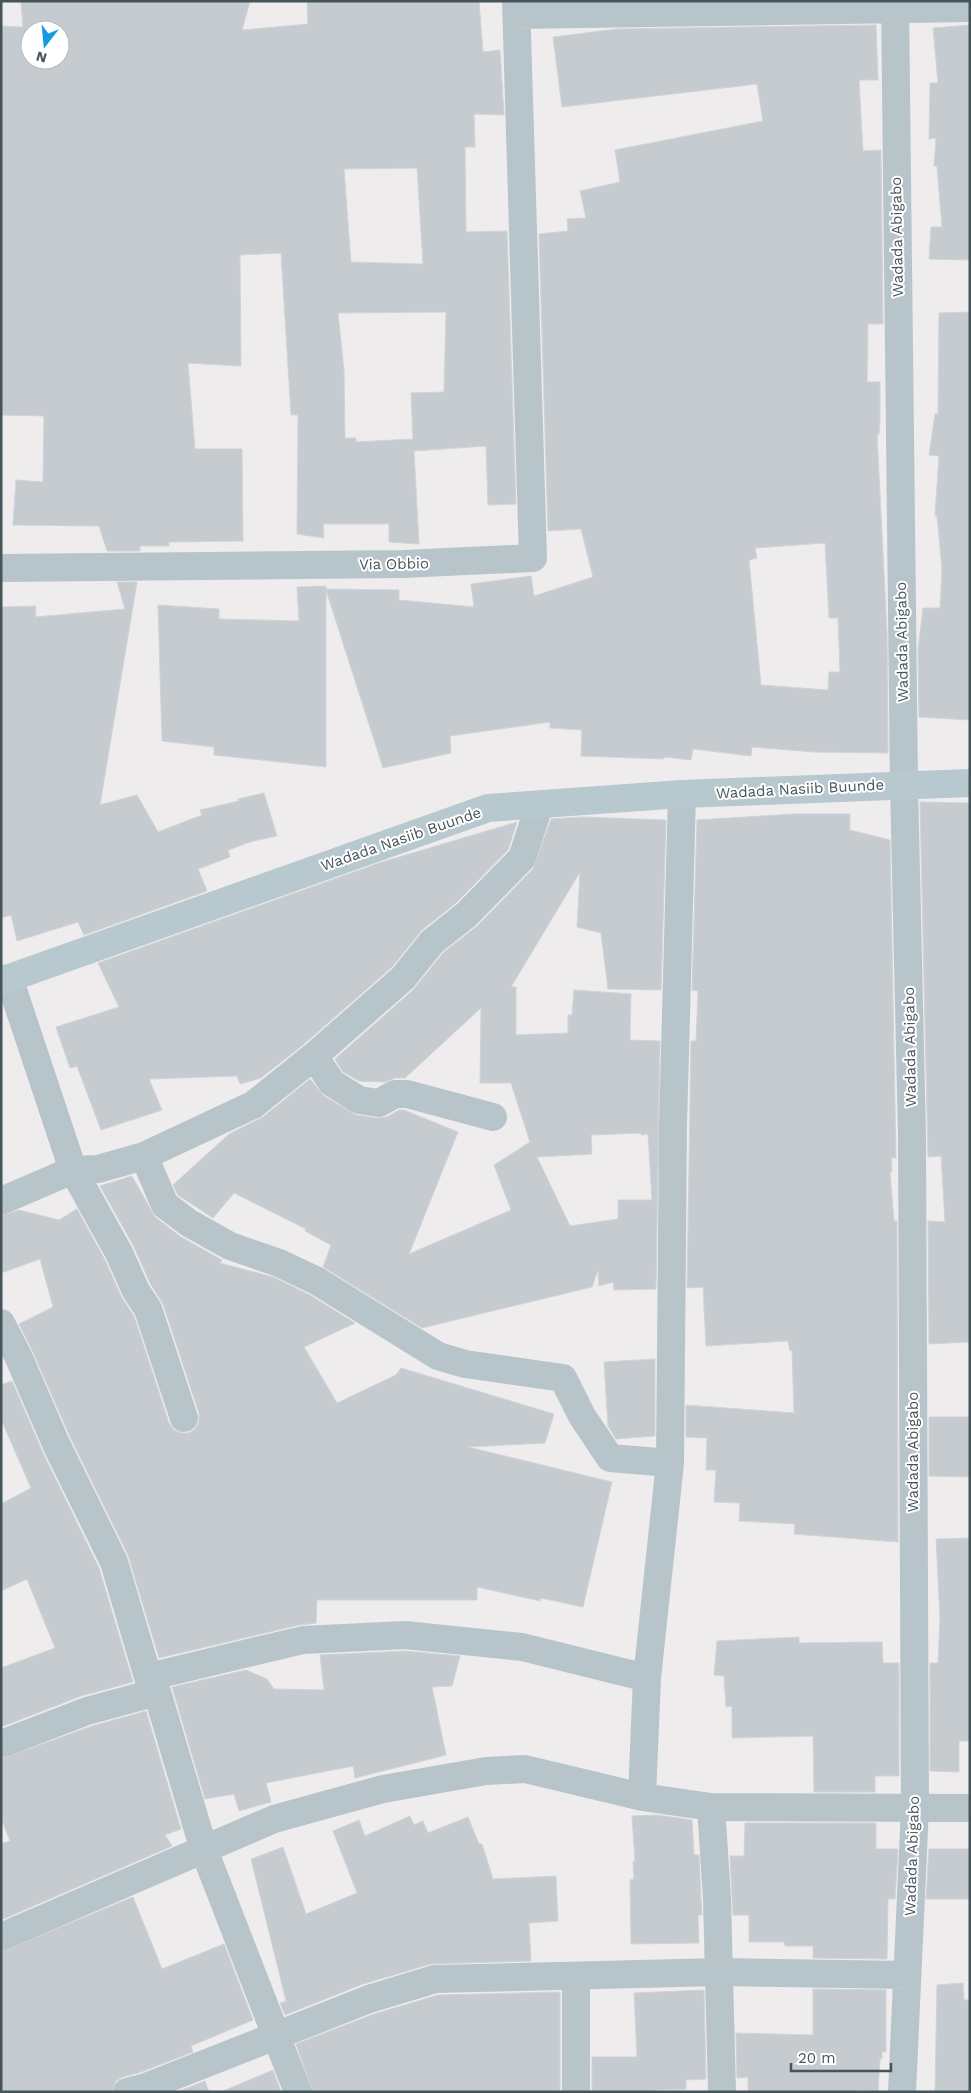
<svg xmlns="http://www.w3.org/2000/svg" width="971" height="2093" font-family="'Work Sans',sans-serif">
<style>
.building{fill:#c6cbd0;stroke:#d0d4d8;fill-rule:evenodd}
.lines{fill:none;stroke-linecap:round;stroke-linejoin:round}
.street{stroke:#b7c5ca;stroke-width:28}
.secondary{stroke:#b7c8cf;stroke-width:28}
.labels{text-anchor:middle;stroke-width:4;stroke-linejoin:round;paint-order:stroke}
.street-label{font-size:15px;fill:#45555a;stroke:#fff}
</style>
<rect width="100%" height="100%" fill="#efeced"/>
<path class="building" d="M21 1H250L242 30 308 24 307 1H479L483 52 500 50 504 115 474 114 475 147H465L466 232 507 231 516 504 488 505 486 446 414 451 419 544 389 542V524H323L324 538 297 534 298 415H291L281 253 240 255 241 366 188 363 195 449H242L243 541 169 542V546H140V551H107L99 526 13 525 16 480 43 482 44 416 1 415V26L23 27ZM30 30H60V60H30ZM417 168 423 264 351 262 344 169ZM446 312 444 392 411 393 413 439 356 442V438H345L344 371 338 313Z
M876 25 878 80H859L863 151 881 150 883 324H868L867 382H880V421L879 434H877L887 633 888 753 814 752 752 747 751 756 693 749 691 760 664 757V759L581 756 582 730 550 728V722L450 736 451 753 383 768 326 590V767L214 755V747L162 741 158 605 219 609V619L299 621 297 587 326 586V589L399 590V600L474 607 471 584 531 576 534 596 593 577 581 529 548 531 539 234 568 231 567 219 586 218 580 191 620 182 615 150 763 121 757 84 562 107 553 37 617 29ZM825 543 829 618H838L840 672H829L828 690 761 685 749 560 757 558 755 548Z
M970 25V260L929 259 931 227H942L937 166H934L936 138 929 139 930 83H938L933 28Z
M970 312V720L919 717 918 650 923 608H940L942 569 937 516H935L939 456 929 455 935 414H938L939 313Z
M117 582H137L100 805 137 795 158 832 202 815 200 810 239 801 238 799 264 793 277 836 253 841 228 850 230 857 198 869 207 891 84 935 78 922 17 941 11 915 1 918V607L36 606 35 617 125 609Z
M920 802 970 803V1342L929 1344 928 1221 945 1222 941 1156 928 1157Z
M793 814H850V830L890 840 896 1158H891L892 1172H890L894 1221H897L898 1542 794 1534 795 1524 739 1521 740 1503 714 1502 716 1470H706L707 1438 686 1437V1405L794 1413 792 1350 790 1351 788 1341 706 1346 703 1287 687 1288 691 1041H696L698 991 692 990 697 820Z
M582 817 666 820 661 990 608 989 601 933 577 927 580 872 511 987H516V1035L568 1033V1015H572L574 990 631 994 630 1040 660 1041 656 1289 614 1290 613 1282 599 1286 598 1270 592 1287 422 1328 323 1267 331 1245 305 1231 306 1229 234 1193 213 1218 178 1195 173 1185 229 1134 263 1117 310 1079 324 1096 356 1115 377 1118 387 1117 399 1110H404L458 1132 409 1254 511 1210 494 1165 530 1142 511 1083H480L481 1008 405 1078H395L385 1082 359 1081 343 1072 335 1059 413 990 443 953 477 926 533 869 551 819ZM641 1133V1135L648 1134 652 1200H618V1219L570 1226 537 1157 592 1154 591 1135Z
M517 822 508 850 456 903 422 930 392 967 304 1044 261 1078 240 1084 237 1076 149 1079 162 1110 101 1130 77 1066 70 1068 56 1027 119 1007 98 963 379 863Z
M132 1176 155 1217 181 1237 222 1260 220 1263 273 1277 310 1295 355 1323 304 1347 337 1403 396 1375 401 1368 554 1414 545 1443 468 1447 612 1482 583 1607 541 1598 540 1601 477 1587V1600H317L316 1623 299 1625 159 1658 128 1555 71 1439 32 1350 19 1324 53 1307 40 1259 1 1273V1216L19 1210 59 1220 77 1209 105 1260 122 1298 134 1316 169 1423 174 1430 181 1433H189L195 1429 199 1422V1413L163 1304 150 1283 133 1245 100 1186Z
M655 1359V1436L616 1439 608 1426 604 1362Z
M12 1381 43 1453 99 1568 133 1682 81 1696 1 1727V1668L55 1648 27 1579 1 1591V1504L31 1488 1 1419V1385Z
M929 1417H970V1477L929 1476Z
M970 1538V1741H959V1772L930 1771V1663H938L940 1618 936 1539Z
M799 1637V1643L882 1642 883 1663H899V1776H875V1792H814L813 1736 732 1738V1706L726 1707 724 1676 714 1675 717 1641Z
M405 1651 460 1656 452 1686 432 1687 446 1755 355 1778 353 1766 266 1783 271 1802 239 1811 234 1794 205 1799 172 1687 246 1670 267 1679 274 1689 324 1690 320 1655Z
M146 1711 181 1829 165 1835 172 1846 1 1920V1844L10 1841 1 1818V1759L92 1726Z
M657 1815 692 1820 694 1855H699L701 1899 702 1915H698L699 1943 631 1944 630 1880 634 1879 633 1861H635L632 1816Z
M410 1816 414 1825 423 1821 428 1833 468 1817 479 1844H482L493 1879 556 1876 558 1921 529 1923 531 1961 431 1964 363 1984 285 2015 280 2003 286 2001 251 1859 283 1847 306 1914 357 1893 333 1831 359 1820 365 1836Z
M745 1823H876V1849H898L895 1899H888L887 1959 813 1958V1946H785L784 1942H749V1915H733L730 1856H744Z
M929 1849H970V1899H926Z
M133 1897 162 1969 224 1944 253 2020 191 2046 193 2052 141 2072 123 2077 116 2081 112 2092H1V1952Z
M963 1983 964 2000H970V2091H935L937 1985Z
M813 1989 886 1990V2052H882V2059H880L878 2091 857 2090V2092H748V2077L737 2078 736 2033 813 2035Z
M704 1990 706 2079 686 2080V2089L655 2090V2092H592V2057H637L634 1993Z
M560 1992V2092H313L296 2044 374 2014 438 1995Z
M273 2070 281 2092H221Z
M205 2081 209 2092H177Z"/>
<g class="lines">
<path class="street" d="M895 1 904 784 912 1137 915 1808 902 2092
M517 15 970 8
M1 568 403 564 533 558 516 1
M682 794 673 1125 670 1463 647 1678 642 1797 711 1807 970 1808
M9 978 73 1170 119 1253 136 1291 148 1309 184 1418
M314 1056 332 1083 359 1100 379 1103 395 1094H407L493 1117
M144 1156 165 1205 189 1223 230 1246 279 1263 317 1281 438 1356 465 1364 563 1378 582 1416 610 1458 670 1463
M1 1201 73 1170 98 1169 144 1156 253 1105 314 1056 403 978 432 942 466 915 522 858 539 806
M1 1323 18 1356 57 1446 114 1562 148 1677 157 1692 204 1850 298 2092
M148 1677 303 1640 405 1635 522 1647 647 1678
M1 1744 87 1711 157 1692
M711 1807 717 1898 722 2092
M1 1937 274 1819 383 1789 486 1771 525 1769 642 1797
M127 2092 146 2087 369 1999 435 1979 719 1972 907 1975
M576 2092V1976"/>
<path class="secondary" d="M1 981 488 808 682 794 970 783"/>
</g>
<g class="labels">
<g class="street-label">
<text transform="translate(897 237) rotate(-91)" y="5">Wadada Abigabo</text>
<text transform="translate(394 564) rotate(-1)" y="5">Via Obbio</text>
<text transform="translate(902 642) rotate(-91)" y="5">Wadada Abigabo</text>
<text transform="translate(800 789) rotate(-3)" y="5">Wadada Nasiib Buunde</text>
<text transform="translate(401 839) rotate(-19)" y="5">Wadada Nasiib Buunde</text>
<text transform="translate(910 1047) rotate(-91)" y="5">Wadada Abigabo</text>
<text transform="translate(913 1452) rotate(-90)" y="5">Wadada Abigabo</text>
<text transform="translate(912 1856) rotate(-88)" y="5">Wadada Abigabo</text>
</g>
</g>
<rect width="971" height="2093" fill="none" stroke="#45555a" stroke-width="5"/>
<g transform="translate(45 45) rotate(196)"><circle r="24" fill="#ffffff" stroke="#b5bbbd"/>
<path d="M0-4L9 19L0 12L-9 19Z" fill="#159be0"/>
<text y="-8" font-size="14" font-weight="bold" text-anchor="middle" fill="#45555a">N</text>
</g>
<path d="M791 2063v8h100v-8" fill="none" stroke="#45555a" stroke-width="2.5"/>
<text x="798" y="2063" font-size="15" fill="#45555a" stroke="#ffffff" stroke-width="4" paint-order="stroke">20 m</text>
</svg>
